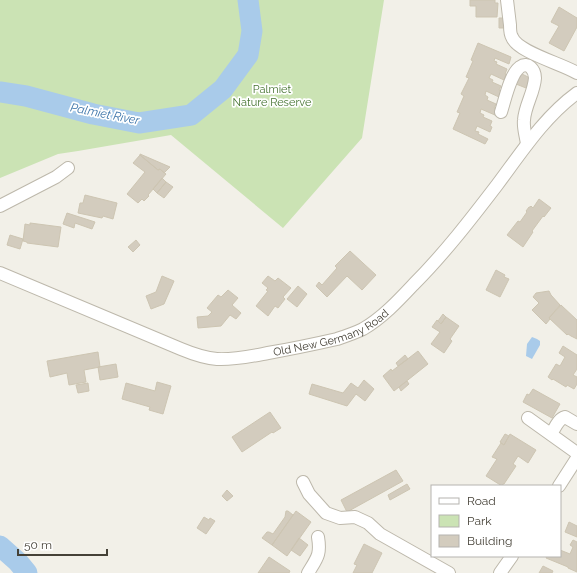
<svg xmlns="http://www.w3.org/2000/svg" width="577" height="573" font-family="Raleway,sans-serif">
<style>
.green{fill:#cbe3b4}
.water{fill:#a9cbea}
.lines{fill:none;stroke-linecap:round;stroke-linejoin:round}
.river{stroke:#a9cbea;stroke-width:21}
.building{fill:#d3ccbe;stroke:#cdc5b2}
.minor-casing{stroke:#bdb8ab;stroke-width:14}
.minor{stroke:#fff;stroke-width:12}
.labels{text-anchor:middle;stroke-width:3.5;stroke-linejoin:round;paint-order:stroke}
.park-label{font-size:11px;fill:#44722f;stroke:#fff}
.street-label{font-size:11px;fill:#454137;stroke:#fff}
.water-label{font-size:12px;font-style:italic;fill:#3972a8;stroke:#fff}
</style>
<rect width="100%" height="100%" fill="#f2f0e8"/>
<path class="green" d="M0 0H384L362 138 283 228 171 135 78 151 58 154 0 178Z"/>
<path class="water" d="M532 337 537 339 540 341V345L532 359 526 356 527 344Z"/>
<g class="lines">
<path class="river" d="M0 92 26 96 93 114 139 123 191 115 223 89 248 55 252 31 248 0
M0 546 18 562 27 573"/>
</g>
<path class="building" d="M470 0H495V3H498L497 17H476V6H470Z
M559 7 577 18V27L564 51 549 43 559 26 551 22Z
M499 18H506L508 28H499Z
M478 43 511 57 509 64 495 58 494 61 497 62 496 64 507 69 505 74H506L504 80 491 74 489 78 493 80 492 82 501 86 499 90 502 92 499 97 486 91 485 95 488 97 487 100 496 104 494 108 497 109 495 115 481 109 480 113 484 115 483 117 492 121 490 126 492 127 490 132 477 126 475 131 479 132 478 134 488 139 485 144 453 129 460 113 457 112 464 96 461 94 469 78 466 77 473 61 471 60Z
M520 73 530 78 526 88 516 84Z
M140 154 170 167 164 173 160 169 158 170 140 155Z
M140 155 158 170 160 169 166 174 148 195 149 196 144 201 142 199 138 203 127 194 145 172 133 163Z
M162 178 166 182 157 193 153 189Z
M166 182 173 187 164 198 157 193Z
M85 195 117 203 113 219 103 216 102 218 78 213 80 203H83Z
M539 199 551 208 544 217 543 216 532 231 533 232 523 247 507 235 518 221 520 222 527 212 526 211 529 207H530L531 206 533 208Z
M67 213 95 222 92 229 75 223 74 228 63 224Z
M30 223 61 227 58 247 27 243V242L23 241 25 224 30 225Z
M10 235 23 239 20 249 7 245Z
M136 240 140 245 133 252 128 247Z
M350 251 376 275 362 290 347 276 327 297 316 286 319 282 322 285 337 268 335 266Z
M496 270 505 275 504 277 509 279 500 297 486 290Z
M162 276 174 281 164 304 151 309 146 296 156 292Z
M268 276 275 281 278 278 291 288 283 297 285 299 278 308 275 306 268 316 256 306 268 291 266 290 268 288 262 283Z
M298 286 307 294 297 307 287 299Z
M228 290 238 298 232 305 241 313 236 319 230 315 221 326 198 328 197 317 208 316 212 312 207 308 218 295 221 297Z
M549 291 551 295 560 305 549 318 550 319 546 324 532 310 539 303 533 297 536 293Z
M561 305 577 320V339L571 336 568 334 567 335 549 318Z
M443 314 446 317 441 324 438 321Z
M446 317 459 326 450 339 452 341 444 353 431 344 440 332 432 327 437 320 441 324Z
M563 346 577 355V369L573 375 577 377V384L574 389 567 385 566 387 553 379 552 380 548 377 556 364 560 366 565 357 559 353Z
M418 351 428 364 394 391 383 376 391 369 392 371Z
M98 352 100 367 84 370 86 382 69 385 67 373 50 377 47 361Z
M405 355 408 359 398 366 396 363Z
M116 364 118 377 100 380 98 367Z
M364 380 374 389 365 401 356 394 347 406 309 394 312 384 343 393 351 383 358 388Z
M407 381 409 384 401 391 399 387Z
M157 382 171 386 163 414 149 410 150 407 122 399 126 383 155 391Z
M88 383 89 391 78 393 76 385Z
M533 389 560 404 552 418 523 402 527 394 529 395Z
M270 412 281 428 273 433 272 432 242 452 232 437Z
M505 434 509 436 504 445 500 442Z
M510 434 536 450 528 463 518 456 513 464 516 466 504 484H503L502 486 486 476 497 459 492 457 501 443 504 445Z
M396 470 403 481 347 512 341 500Z
M407 484 410 489 390 500 388 495Z
M227 490 233 496 227 501 222 496Z
M286 511H288L293 515 272 545 262 538 267 532H269L273 534 285 517Z
M296 511 311 522 287 556 272 545Z
M204 517 209 520 210 518 215 521 206 534 197 528Z
M569 522 577 526V537L565 532Z
M299 538 308 545 300 556 291 550Z
M573 540 577 542V572L568 568V567L546 558 547 556H560V550L570 554 573 547 570 545Z
M364 544 382 553 372 573H353L357 565 354 564Z
M269 557 290 571 289 573H258Z
M543 566 553 571 552 573H539Z"/>
<g class="lines">
<defs>
<g id="minor">
<path d="M507 0C508 8 509 17 510 25 510 29 510 34 512 37 517 52 563 64 577 73"/>
<path d="M501 112C505 100 510 74 520 67 528 61 535 70 535 78 534 93 525 105 524 120 523 128 526 136 527 144"/>
<path d="M0 206 56 177 68 168"/>
<path id="s1" d="M0 273 181 349C193 354 204 358 217 359 234 360 252 356 268 353 291 349 315 344 337 339 346 336 355 333 363 329 382 318 398 301 413 285 444 254 471 219 497 185 521 153 544 117 577 93"/>
<path d="M528 418 577 453"/>
<path d="M551 434C555 428 558 419 565 417L577 424"/>
<path d="M303 482 309 494 326 513 340 518 355 517 368 523 380 534 449 573"/>
<path d="M559 486 577 458"/>
<path d="M308 573C317 558 321 555 318 537"/>
<path d="M500 573 512 556"/>
</g>
</defs>
<use href="#minor" class="minor-casing"/>
<use href="#minor" class="minor"/>
</g>
<g class="labels">
<g class="park-label">
<text x="272" y="93">Palmiet<tspan x="272" dy="13">Nature Reserve</tspan></text>
</g>
<g class="street-label">
<text dy="4" stroke="none"><textPath href="#s1" startOffset="352">Old New Germany Road</textPath></text>
</g>
<g class="water-label">
<text transform="translate(105 114) rotate(11)" y="4">Palmiet River</text>
</g>
</g>
<rect x="431" y="485" width="130" height="72" fill="#ffffff" stroke="#b5b3af"/>
<rect x="439" y="498" width="20" height="6" fill="#ffffff" stroke="#b5b3af"/>
<text x="467" y="505" font-size="12" fill="#454137">Road</text>
<rect x="439" y="515" width="20" height="12" fill="#cbe3b4" stroke="#b5b3af"/>
<text x="467" y="525" font-size="12" fill="#454137">Park</text>
<rect x="439" y="535" width="20" height="12" fill="#d3ccbe" stroke="#b5b3af"/>
<text x="467" y="545" font-size="12" fill="#454137">Building</text>
<path d="M18 549v6h89v-6" fill="none" stroke="#454137" stroke-width="2"/>
<text x="24" y="549" font-size="12" fill="#454137" stroke="#ffffff" stroke-width="3" paint-order="stroke">50 m</text>
</svg>
